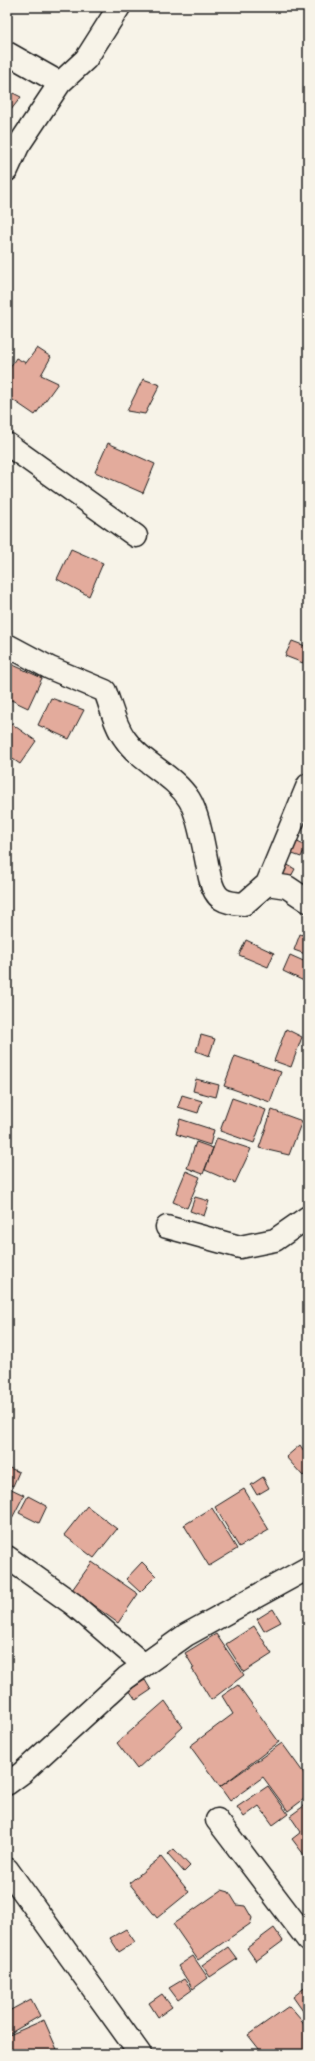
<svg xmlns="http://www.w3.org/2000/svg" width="315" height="2061" font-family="'Comic Neue',sans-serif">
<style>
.building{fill:#e3ab9c;stroke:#1c1c1c}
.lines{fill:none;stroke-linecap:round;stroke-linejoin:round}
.minor-casing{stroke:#1c1c1c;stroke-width:25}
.minor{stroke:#f7f3e8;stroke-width:22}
</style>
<rect width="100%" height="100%" fill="#f7f3e8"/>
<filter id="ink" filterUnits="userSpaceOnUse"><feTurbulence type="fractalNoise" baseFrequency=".025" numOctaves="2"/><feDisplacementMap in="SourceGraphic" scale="8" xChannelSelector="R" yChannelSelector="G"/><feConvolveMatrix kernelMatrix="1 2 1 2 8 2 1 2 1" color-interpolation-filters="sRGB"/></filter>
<g filter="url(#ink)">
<path class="building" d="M11 92 21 97 7 115V98Z
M37 348 51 357 41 375 58 383 35 415 7 396V372L16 358 26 363Z
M143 379 160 385 145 414 127 411Z
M108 443 155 464 143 493 95 472Z
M71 549 103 563 89 596 57 579Z
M292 641 308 647 303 663 285 656Z
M11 664 42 678 28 708 7 698V672Z
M51 698 84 710 69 739 38 725Z
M9 722 36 741 20 764 7 755V725Z
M289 838 306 846 301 857 284 851Z
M282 862 295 869 289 880 276 873Z
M300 934 308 937V955L294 950Z
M246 940 274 953 268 967 239 955Z
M290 955 308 963V983L283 971Z
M286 1029 302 1037 291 1067 274 1061Z
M201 1035 215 1039 209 1056 196 1051Z
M235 1056 281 1072 270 1102 224 1086Z
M196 1079 219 1085 216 1097 193 1091Z
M182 1095 202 1101 198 1113 178 1107Z
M232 1098 266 1110 254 1143 220 1131Z
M272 1110 302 1121 289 1155 259 1148Z
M180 1119 214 1130 210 1145 176 1134Z
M217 1138 251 1149 235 1183 205 1170Z
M196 1142 213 1148 203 1174 187 1168Z
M186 1171 200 1177 187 1208 173 1202Z
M195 1197 209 1201 204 1216 190 1211Z
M300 1445 308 1457V1471L303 1476 286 1457Z
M7 1467 19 1472 13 1486 7 1483Z
M263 1477 269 1488 257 1495 251 1485Z
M7 1487 24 1495 7 1528Z
M244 1489 269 1530 239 1547 215 1507Z
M28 1496 47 1506 39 1523 19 1513Z
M87 1506 117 1529 94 1558 64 1535Z
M212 1508 237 1549 209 1566 184 1525Z
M92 1562 138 1594 118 1623 72 1590Z
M142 1562 156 1576 140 1592 126 1579Z
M273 1609 281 1622 264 1631 257 1619Z
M254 1626 272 1654 244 1672 226 1644Z
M216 1634 244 1675 211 1700 192 1669 194 1668 185 1653Z
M145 1680 151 1690 136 1700 129 1690Z
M238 1685 279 1742 220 1787 190 1746 233 1714 222 1696Z
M165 1701 183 1727 137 1769 117 1743Z
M282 1743 308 1779V1796L288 1811 263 1777 230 1801 220 1787Z
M268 1786 288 1814 273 1825 259 1806 244 1817 237 1807Z
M308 1803V1860L292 1839 301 1832 290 1816Z
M174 1849 190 1866 184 1872 168 1854Z
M161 1857 189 1892 157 1918 129 1883Z
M222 1890 229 1892 237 1905 245 1906 252 1918 250 1924 198 1960 173 1924Z
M274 1928 283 1941 256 1961 247 1948Z
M126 1929 135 1942 119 1952 110 1938Z
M228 1947 237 1959 210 1977 202 1965Z
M193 1956 208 1978 193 1989 178 1966Z
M184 1979 192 1990 178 2000 169 1988Z
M308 1985V2012L305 2014 293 1997Z
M162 1994 172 2007 158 2017 149 2003Z
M31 1999 40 2016 7 2035V2012Z
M289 2006 308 2028V2054H263L248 2035Z
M44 2020 59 2054H7V2036Z"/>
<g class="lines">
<defs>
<path id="minor" d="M7 53 60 83
M7 170 18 146 60 83 86 59 119 7
M7 444 136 536
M7 645 50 668 105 691C111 706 115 726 125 739 141 763 173 774 189 799 200 816 205 857 210 878 215 900 224 903 244 904L267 884
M308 785 267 884 287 887 308 901
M167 1227 240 1247 275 1240 308 1217
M7 1557 73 1604 144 1665
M7 1784 22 1773 126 1678 186 1635 308 1568
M217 1820 308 1940
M7 1869 140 2054"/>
</defs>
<use href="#minor" class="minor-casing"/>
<use href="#minor" class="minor"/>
</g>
</g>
<rect width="315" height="2061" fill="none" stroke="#f7f3e8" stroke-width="24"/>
<rect x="12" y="12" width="291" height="2037" fill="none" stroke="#1c1c1c" stroke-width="1.5" filter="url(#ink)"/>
</svg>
